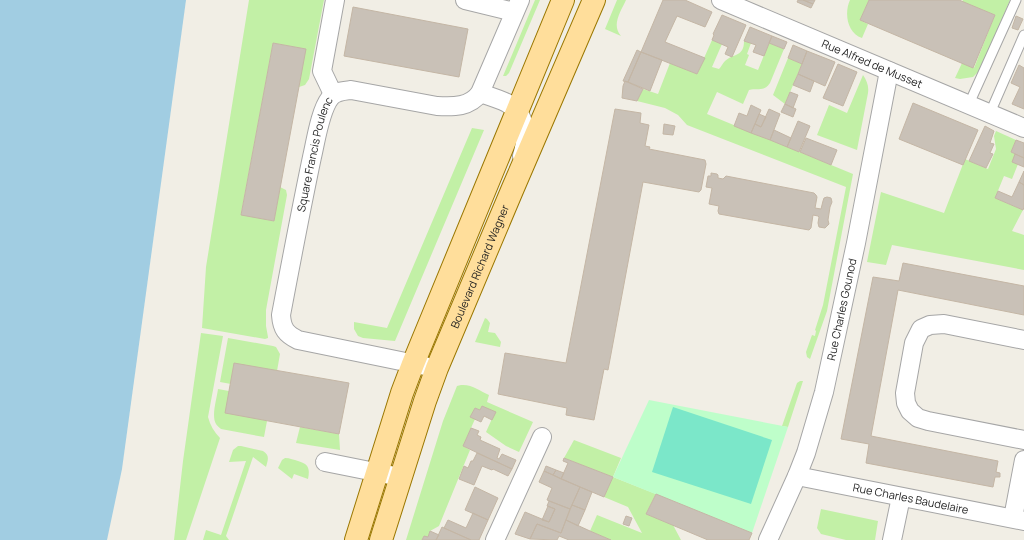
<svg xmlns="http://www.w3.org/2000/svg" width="1024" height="540" font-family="Manrope,sans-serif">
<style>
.grass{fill:#c2f0a6}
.park{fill:#befeca}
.pitch{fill:#7be7c9}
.water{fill:#a1cde2}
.building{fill:#c9c1b7;stroke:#c4b6a5}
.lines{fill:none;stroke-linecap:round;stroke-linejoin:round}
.lane-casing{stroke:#a6a6a6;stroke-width:11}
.street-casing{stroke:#a6a6a6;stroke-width:20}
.primary-casing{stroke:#9a7700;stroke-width:24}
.lane{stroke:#fff;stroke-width:9}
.street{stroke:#fff;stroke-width:18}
.primary{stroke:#ffde9b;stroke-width:22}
.labels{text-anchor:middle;stroke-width:3;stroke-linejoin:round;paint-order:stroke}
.street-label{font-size:11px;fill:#1f1f1f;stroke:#fff}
</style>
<rect width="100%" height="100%" fill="#f1eee5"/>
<path class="grass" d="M249 0H324L309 79 305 85 299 87 305 49 273 43 241 214 274 221 280 187 286 190 287 195 266 310V326L268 337V338L265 339 202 328 206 267Z
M535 0H540L509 73 506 76H503Z
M617 0H626C621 11 611 25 621 36L605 29Z
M850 0H869L860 20 868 24 862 38C847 33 844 13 850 0Z
M963 0H1010L985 60 979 71 973 77 960 79 955 78 962 63 974 68 995 15 962 2Z
M712 40 722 44 712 67 719 69C721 67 723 63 725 61 734 53 744 57 744 41L751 43 747 54 749 55 745 65 758 70 769 43 784 49 770 83C764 92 758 88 749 90L743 104 717 92 707 114 853 174 827 311 810 359 807 357 806 352 812 335 815 336 816 331 815 330 823 305 846 187 687 125 678 115 665 108 637 101 643 89 658 94 670 63 697 74Z
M788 58 802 64 785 104 773 95Z
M863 75C867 81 869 86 868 93L857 150 817 135 829 105 847 113Z
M472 128 484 130 395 341 363 338 358 336 354 329V322L387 328Z
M996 131 1016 140 1011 152 1015 154 1018 164 1012 179 1004 176 995 198 1023 210 1012 231 1024 235V270L892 245 886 265 867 262 881 192 944 213 965 159 988 169 996 149 994 136Z
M485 318 487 319 490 323 488 332 495 333 501 342 500 347 475 342Z
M201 333 223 336 208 417C210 425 214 432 220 438L186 540H174L183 461Z
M228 338 273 346 276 347 280 354 277 371 231 384 220 382Z
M800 381H803L788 427 782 426 797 383Z
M461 385C472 384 480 391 489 395L487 402 533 422 519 452 506 446 486 432 495 412 482 406 480 410 475 408 470 417 475 419 463 446 470 450 439 526 430 531 428 537 424 536 422 540H406L443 421 457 386Z
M218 389 229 391 267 421 264 437 221 429C219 427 217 426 216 424 211 416 217 398 218 389Z
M300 427 339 434 340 450 296 443Z
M574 440 621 458 613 477 656 494 646 514 673 525 681 540H611L590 531 597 515 642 533 628 507 604 497 613 477 564 458Z
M238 446H241L263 451C270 455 268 460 266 467L253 457 226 536 229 540H203L206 530 221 535 246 461 229 462 233 450Z
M285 458C290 458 294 460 298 461 309 464 310 469 308 479L294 474 292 479 278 468 282 460Z
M821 509 878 521 875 540H846L821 534 817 528Z"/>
<path class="park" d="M649 400 788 427 752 533 613 477Z"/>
<path class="pitch" d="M673 407 772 440 751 504 652 472Z"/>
<path class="water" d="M0 0H186L122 469 107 540H0Z"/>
<path class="building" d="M663 0H685L712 12 705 27 677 16 665 42 705 58 697 74 641 52Z
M798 0H803L813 4 811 8 797 2Z
M803 0H815L813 4Z
M869 0H959L995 15 973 68 860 20Z
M353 7 468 29 459 77 344 56Z
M722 15 746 25 732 57 725 54 728 47 712 40 714 35 713 34Z
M1016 16 1023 19 1018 30 1012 28Z
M750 27 772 36 764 56 753 52 756 45 744 41Z
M772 36 787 42 784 49 769 43Z
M273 43 306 49 274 221 241 215Z
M793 45 807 51 802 64 788 58Z
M637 50 641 52 628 82 623 81Z
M807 51 835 62 825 86 798 74Z
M641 52 662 60 650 91 628 82Z
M838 64 857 72 843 106 823 98Z
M1019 65 1024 68V109L1012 104 1020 87 1011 83Z
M798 74 814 81 810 92 793 85Z
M625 81 643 89 637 101 622 98 623 86Z
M790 92 798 95 793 108 785 104Z
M913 103 978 130 963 165 899 139Z
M785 104 796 109 793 117 781 112Z
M751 105 761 110 751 133 734 126 739 113 747 116Z
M615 109 641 113 640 123 649 125 645 146 650 147 649 149 705 160 706 164 701 190 699 192 643 182 608 370 604 369 594 420 566 415 567 408 498 394 505 353 566 363Z
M769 109 780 114 770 140 751 133 755 124 761 127Z
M759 114 766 117 761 127 755 124Z
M798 121 810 126 799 152 787 147Z
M664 124 675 126 673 135 663 134Z
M985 126 994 131 990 143 994 144 990 153 993 154 986 168 969 161Z
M774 130 791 138 787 147 770 140Z
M806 138 837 150 831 165 800 152Z
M1016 140 1024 143V158L1011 152Z
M1015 154 1024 158V167L1012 162Z
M1024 171V185L1019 182Z
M711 173 717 174 718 175V178L723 179 726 176 814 193 816 195 817 197 815 208 821 209 823 201 824 198 827 197 831 198 832 202 830 207 828 220 829 224 825 228 819 227 818 223 819 217 818 216 813 215 811 228 809 230 719 214 718 211 719 206 709 204 712 188 706 187 708 176H711Z
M1019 182 1024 185V207L1023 210 995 198 998 191 1012 197Z
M903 263 1024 286V315L898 290 871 436 998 461 996 472 1000 473V477H995L993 487 866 463 869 444 841 439 873 277 899 281Z
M234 363 349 383 339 434 225 413Z
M482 406 496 412 492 420 484 416 481 422 470 417 475 408 480 410Z
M471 428 479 431 477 435 481 437 480 440 500 449 497 458 499 459 502 454 516 460 512 469 463 446Z
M477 453 512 469 508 476 493 469 492 470 482 466 474 485 459 479 464 466 468 468 471 461H473Z
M564 458 613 477 604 497 561 479 568 463 563 461Z
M546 466 556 470 553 475 544 471Z
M556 470 564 473 561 479 553 475Z
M544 471 580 487 570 509 547 500 552 488 539 482Z
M475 487 498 498 488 520 465 510Z
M580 487 592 492 585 510 572 505Z
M656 494 752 533 749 540H708L646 514Z
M549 501 570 509 561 533 537 524 530 539 515 534 525 512 549 522 555 509 547 506Z
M572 505 585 510 578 526 566 520Z
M548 506 555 509 549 522 542 520Z
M473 513 488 520 479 540H471L444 528 448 520 466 528Z
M626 516 632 518 629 526 623 524Z
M566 520 590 531 611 540H569L559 536 557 540 530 539 537 524 561 533Z
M442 527 444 528 471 540H436Z
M430 531 439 535 436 540H422L424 536 428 537Z"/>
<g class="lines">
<defs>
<path id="lane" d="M969 104 1016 0
M990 113 1024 35"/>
<g id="street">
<path d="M465 0 514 12"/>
<path id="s1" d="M721 0 1024 128"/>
<path d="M480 93C489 96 499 99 507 103 527 115 528 136 522 156"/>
<path d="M333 94 322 71 335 0"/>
<path d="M1024 340 944 324 930 325 921 329 914 343 905 393 906 403 910 411 918 418 928 421 1024 440"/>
<path id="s2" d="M425 366 298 340C286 334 282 329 281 315 291 262 301 209 312 157 316 140 320 111 330 98 335 91 343 91 351 90L437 106C454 107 470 107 480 93L520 0"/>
<path d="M325 462 400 477"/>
<path id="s3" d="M797 476 1024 521"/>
<path d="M1013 518 1024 460"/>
<path d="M495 540 542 437"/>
<path id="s4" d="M768 540 797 476 806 453 824 392 856 243 889 71"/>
<path d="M892 540 901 497"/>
</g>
<g id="primary">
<path d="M356 540 402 393 413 364 563 0"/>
<path id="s5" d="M381 540 425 401 437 368 513 188 594 0"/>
</g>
</defs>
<use href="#lane" class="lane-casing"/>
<use href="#street" class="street-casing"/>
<use href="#primary" class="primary-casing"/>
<use href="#lane" class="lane"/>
<use href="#street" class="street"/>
<use href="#primary" class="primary"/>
</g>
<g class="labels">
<g class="street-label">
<text dy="4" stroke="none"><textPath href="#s1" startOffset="164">Rue Alfred de Musset</textPath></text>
<text dy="4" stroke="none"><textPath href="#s2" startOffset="326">Square Francis Poulenc</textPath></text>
<text dy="4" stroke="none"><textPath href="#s5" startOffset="291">Boulevard Richard Wagner</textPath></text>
<text dy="4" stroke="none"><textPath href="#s4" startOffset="243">Rue Charles Gounod</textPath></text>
<text dy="4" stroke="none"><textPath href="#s3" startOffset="116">Rue Charles Baudelaire</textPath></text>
</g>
</g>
</svg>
